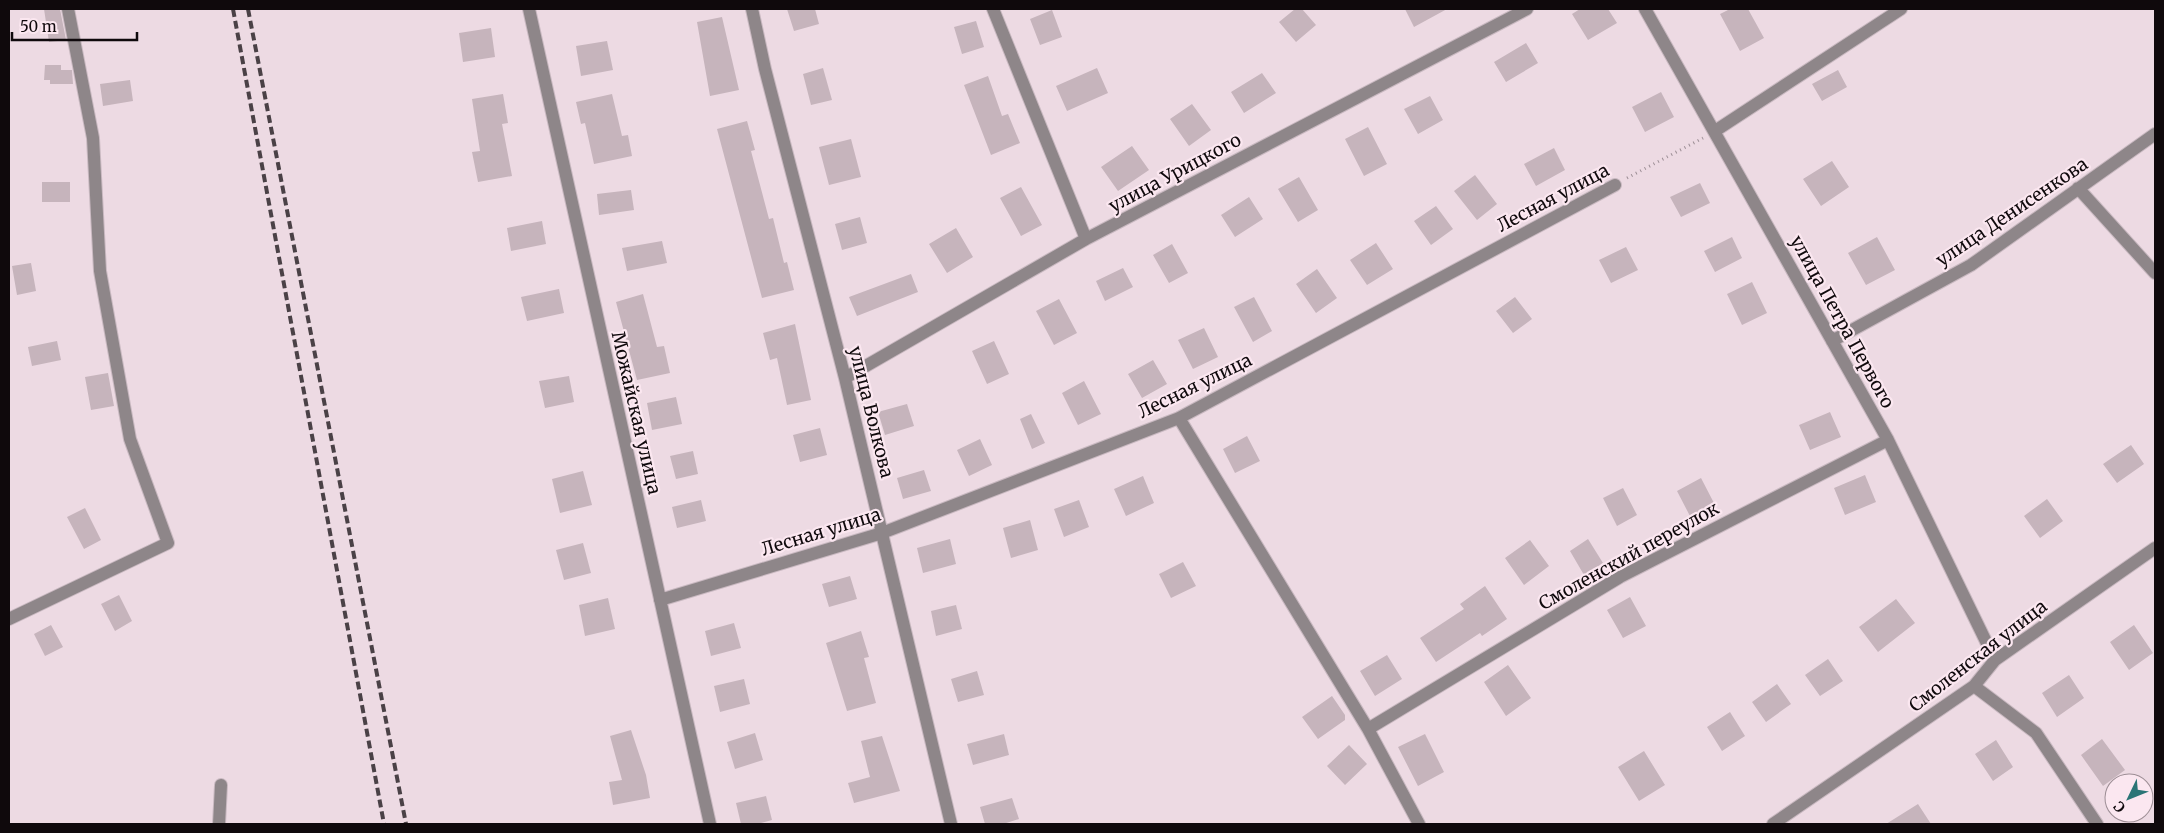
<svg xmlns="http://www.w3.org/2000/svg" width="2164" height="833" font-family="Merriweather,serif">
<style>
.building{fill:#c6b4bc}
.lines{fill:none;stroke-linecap:round;stroke-linejoin:round}
.minor-casing{stroke:#c9b9c1;stroke-width:14}
.path{stroke:#9c8e95;stroke-width:3;stroke-dasharray:1 4;stroke-linecap:butt}
.minor{stroke:#8e8689;stroke-width:12}
.rail{stroke:#4a4146;stroke-width:4;stroke-dasharray:8 4;stroke-linecap:butt}
.labels{text-anchor:middle;stroke-width:4.5;stroke-linejoin:round;paint-order:stroke}
.street-label{font-size:18px;fill:#0f090c;stroke:#fbe7f0}
</style>
<rect width="100%" height="100%" fill="#eddae3"/>
<path class="building" d="M44 9H60L66 40 49 42Z
M787 9H815L819 24 794 31Z
M1295 9H1302L1316 25 1296 42 1279 22Z
M1405 9H1447L1414 27Z
M1580 9H1608L1617 23 1588 40 1572 14Z
M1730 9H1748L1764 38 1740 51 1720 14Z
M1052 10 1062 37 1040 45 1030 19Z
M722 17 739 90 710 96 697 22Z
M976 21 984 47 962 54 954 27Z
M491 28 495 57 463 62 459 33Z
M607 41 613 70 581 76 576 46Z
M1526 43 1538 63 1506 82 1494 62Z
M45 65H61V70H72L73 84H50V80H44Z
M823 68 832 100 811 105 803 74Z
M1097 68 1108 93 1067 111 1056 86Z
M1838 70 1847 87 1822 101 1812 84Z
M1262 73 1276 93 1244 113 1231 92Z
M988 76 1002 116 1008 114 1020 143 991 155 964 85Z
M130 80 133 101 103 106 100 84Z
M1661 92 1674 117 1645 132 1632 107Z
M503 94 508 123 502 124 512 176 478 182 472 152 480 151 472 99Z
M612 94 622 136 628 135 632 156 594 164 585 123 581 124 576 102Z
M1430 96 1443 120 1418 134 1404 109Z
M1192 104 1211 130 1189 146 1170 119Z
M747 121 755 150 751 151 769 219 773 218 784 263 787 262 794 290 762 298 717 129Z
M1368 127 1387 164 1364 176 1345 139Z
M851 139 861 177 829 185 819 147Z
M1132 146 1149 170 1118 191 1101 167Z
M1554 148 1565 170 1536 186 1524 164Z
M1832 161 1849 187 1821 206 1803 179Z
M1475 175 1497 204 1477 220 1454 191Z
M1299 177 1318 210 1298 222 1278 189Z
M42 182H70V202H42Z
M1700 183 1710 203 1681 217 1670 197Z
M1021 187 1042 225 1021 236 1000 198Z
M631 190 634 210 599 215 597 194Z
M1249 197 1263 219 1235 237 1221 215Z
M1436 206 1453 229 1431 245 1414 221Z
M860 217 867 243 842 250 835 224Z
M542 221 546 244 511 251 507 228Z
M956 228 973 257 947 273 929 244Z
M1732 237 1742 258 1715 272 1704 251Z
M1877 237 1895 270 1866 285 1848 253Z
M662 241 667 263 627 271 622 248Z
M1376 243 1393 269 1367 285 1350 260Z
M1172 244 1188 273 1169 283 1153 255Z
M1626 247 1638 270 1611 283 1599 260Z
M31 263 36 291 17 295 12 266Z
M1123 268 1133 287 1105 301 1096 281Z
M1317 269 1337 298 1316 313 1296 284Z
M911 274 918 292 857 316 849 297Z
M1752 282 1767 313 1742 325 1727 294Z
M559 289 564 313 527 321 521 297Z
M643 294 657 347 664 346 670 373 637 380 616 302Z
M1254 297 1272 331 1253 342 1234 307Z
M1515 297 1532 319 1513 333 1496 311Z
M1059 299 1077 333 1054 345 1036 311Z
M795 324 811 400 787 405 777 358 770 360 763 333Z
M1204 328 1218 357 1193 369 1178 340Z
M57 341 61 360 32 366 28 347Z
M994 341 1009 374 987 384 972 351Z
M1153 360 1167 384 1142 398 1128 374Z
M108 373 114 406 91 410 85 377Z
M569 376 574 402 545 408 539 381Z
M1084 381 1101 414 1078 425 1062 393Z
M676 397 682 424 652 430 647 403Z
M907 404 914 426 885 435 878 412Z
M1830 412 1841 437 1810 450 1799 425Z
M1031 414 1045 443 1032 449 1020 419Z
M820 428 827 455 800 462 793 435Z
M1247 436 1260 461 1235 473 1223 449Z
M980 439 992 465 969 476 957 450Z
M2131 445 2144 464 2117 483 2103 464Z
M693 451 698 474 676 479 670 456Z
M924 470 931 491 903 499 897 478Z
M583 471 592 505 560 513 552 479Z
M1865 475 1876 502 1845 515 1834 488Z
M1143 476 1154 503 1126 516 1114 489Z
M1701 478 1715 505 1691 518 1677 491Z
M1623 488 1637 515 1617 526 1603 498Z
M2047 499 2063 521 2040 538 2024 516Z
M701 500 706 521 677 528 672 507Z
M1079 500 1089 527 1064 537 1054 509Z
M85 508 101 540 84 549 67 517Z
M1030 520 1038 550 1011 558 1003 528Z
M950 539 956 564 923 573 917 548Z
M1588 539 1603 563 1584 575 1570 551Z
M1530 540 1549 566 1524 585 1505 558Z
M583 543 591 573 564 580 556 550Z
M1183 562 1196 586 1171 598 1159 574Z
M850 576 857 599 829 607 822 584Z
M1485 586 1507 619 1482 636 1480 633 1436 662 1420 638 1464 609 1460 604Z
M119 595 132 621 115 631 101 604Z
M1630 597 1646 626 1623 638 1607 610Z
M608 598 615 629 585 636 579 605Z
M1896 599 1915 623 1878 652 1859 627Z
M956 605 962 629 936 636 931 611Z
M734 623 741 648 711 656 705 631Z
M51 625 63 647 45 656 34 634Z
M2134 625 2153 653 2129 670 2110 642Z
M861 631 869 657 864 658 876 703 847 711 826 643Z
M1387 655 1402 679 1375 696 1360 671Z
M1828 659 1843 681 1820 696 1805 675Z
M1508 665 1531 698 1506 716 1484 682Z
M977 671 984 695 958 702 951 679Z
M2069 675 2084 698 2057 717 2042 693Z
M744 679 750 704 720 712 714 686Z
M1777 684 1791 704 1766 722 1752 702Z
M1332 696 1345 715V720L1318 739 1302 717Z
M1730 712 1745 736 1722 751 1707 727Z
M631 730 646 775 650 798 613 805 609 782 622 780 610 736Z
M755 733 763 760 735 769 727 742Z
M1004 734 1009 755 973 765 967 744Z
M1425 734 1444 772 1418 786 1398 747Z
M882 736 900 791 854 803 848 783 870 777 861 741Z
M2102 739 2125 770 2103 786 2081 755Z
M1996 740 2013 767 1993 781 1975 754Z
M1349 745 1367 764 1345 785 1327 766Z
M1644 751 1665 785 1639 801 1618 767Z
M766 796 772 820 757 824H741L736 803Z
M1012 798 1019 819 1003 824H985L980 807Z
M1918 804 1931 824H1886Z"/>
<g class="lines">
<defs>
<path id="minor" d="M529 9 710 824
M752 9 765 69 845 378 951 824
M993 9 1086 239
M1645 9 1888 440 1995 660
M1715 131 1901 9
M2078 188 2155 273
M1832 341 1971 265 2155 134
M845 378 1086 239 1527 9
M1179 418 1368 729 1419 824
M660 600 882 533 1179 418 1615 185
M9 619 168 543 130 439 100 271 93 138 68 9
M1974 686 2036 733 2097 824
M1368 729 1620 577 1888 440
M219 824 221 785
M1773 824 1974 686 1995 660 2155 548"/>
</defs>
<use href="#minor" class="minor-casing"/>
<path class="path" d="M1627 178 1703 138"/>
<use href="#minor" class="minor"/>
<path class="rail" d="M233 9 384 824
M248 9 406 824"/>
</g>
<g class="labels">
<g class="street-label">
<text transform="translate(1175 173) rotate(-28)" y="6">улица Урицкого</text>
<text transform="translate(1553 198) rotate(-28)" y="6">Лесная улица</text>
<text transform="translate(2012 212) rotate(-34)" y="6">улица Денисенкова</text>
<text transform="translate(1842 322) rotate(61)" y="6">улица Петра Первого</text>
<text transform="translate(1195 386) rotate(-26)" y="6">Лесная улица</text>
<text transform="translate(871 412) rotate(76)" y="6">улица Волкова</text>
<text transform="translate(636 413) rotate(77)" y="6">Можайская улица</text>
<text transform="translate(821 532) rotate(-17)" y="6">Лесная улица</text>
<text transform="translate(1629 556) rotate(-29)" y="6">Смоленский переулок</text>
<text transform="translate(1978 656) rotate(-38)" y="6">Смоленская улица</text>
</g>
</g>
<rect width="2164" height="833" fill="none" stroke="#0f090c" stroke-width="20"/>
<g transform="translate(2129 798) rotate(227)"><circle r="24" fill="#fbe7f0" stroke="#9d8e95"/>
<path d="M0-4L9 19L0 12L-9 19Z" fill="#2b7576"/>
<text y="-8" font-size="14" font-weight="bold" text-anchor="middle" fill="#0f090c">С</text>
</g>
<path d="M12 32v8h125v-8" fill="none" stroke="#0f090c" stroke-width="2.5"/>
<text x="20" y="32" font-size="15" fill="#0f090c" stroke="#fbe7f0" stroke-width="4" paint-order="stroke">50 m</text>
</svg>
